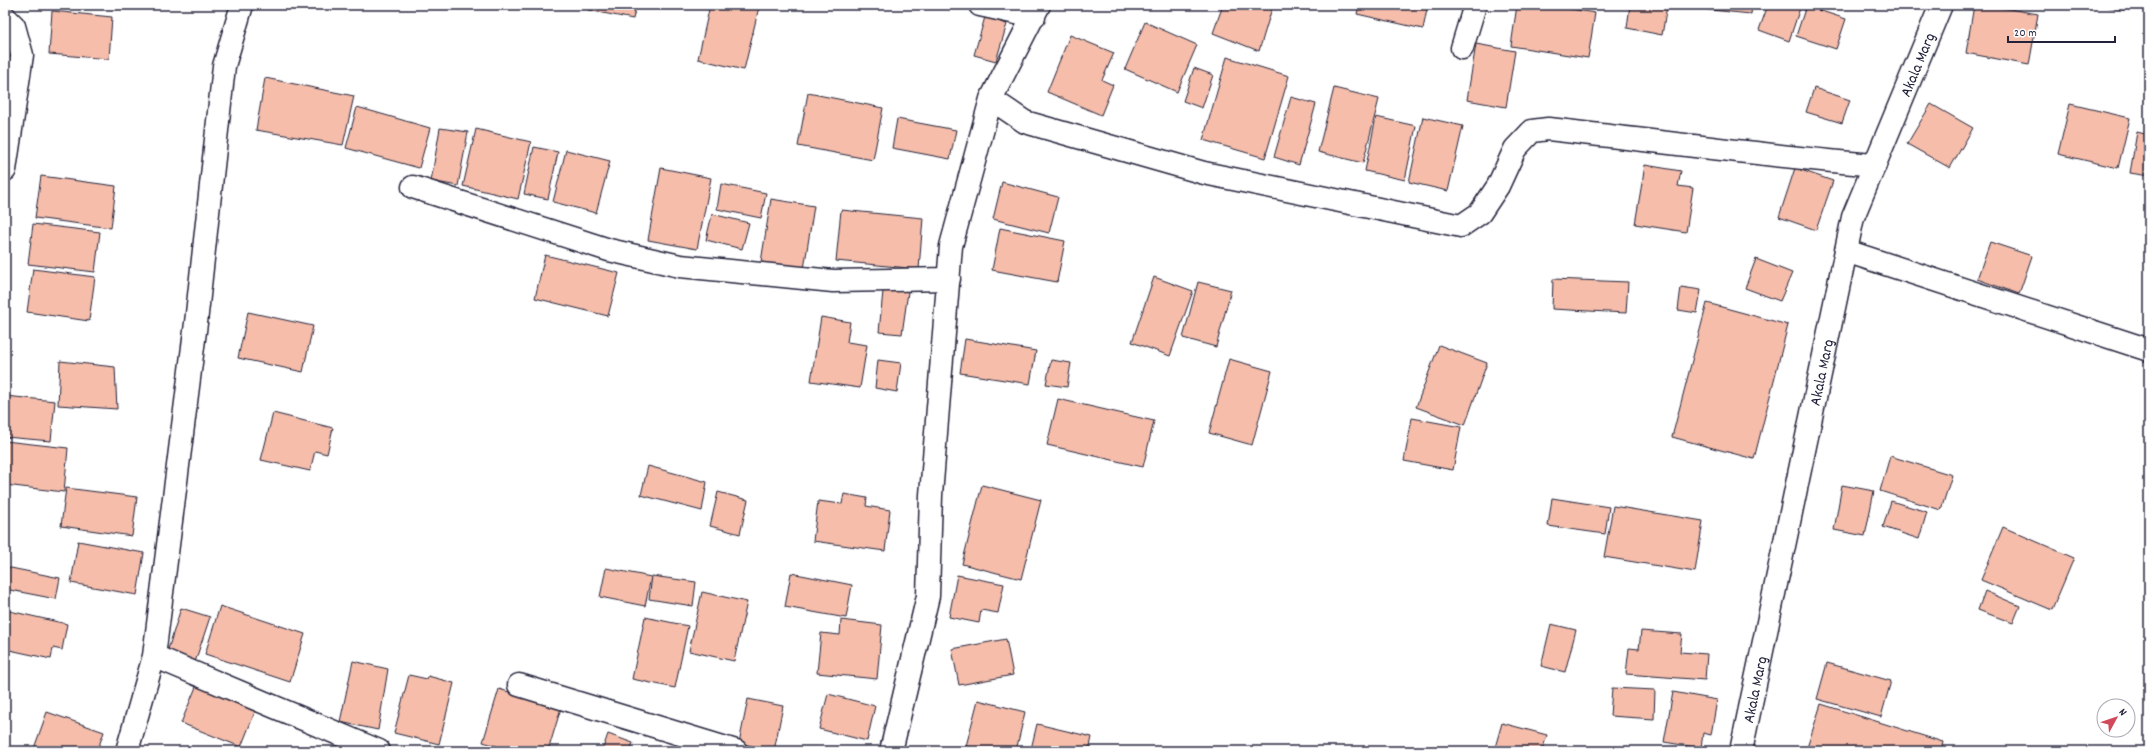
<svg xmlns="http://www.w3.org/2000/svg" width="2154" height="756" font-family="Dekko,sans-serif">
<style>
.building{fill:#f5bdaa;stroke:#22223b}
.lines{fill:none;stroke-linecap:round;stroke-linejoin:round}
.street-casing{stroke:#22223b;stroke-width:25}
.secondary-casing{stroke:#22223b;stroke-width:25}
.street{stroke:#fff;stroke-width:22}
.secondary{stroke:#fff;stroke-width:22}
.labels{text-anchor:middle;stroke-width:3;stroke-linejoin:round;paint-order:stroke}
.street-label{font-size:16px;fill:#22223b;stroke:#fff}
</style>
<rect width="100%" height="100%" fill="#fff"/>
<filter id="ink" filterUnits="userSpaceOnUse"><feTurbulence type="fractalNoise" baseFrequency=".025" numOctaves="2"/><feDisplacementMap in="SourceGraphic" scale="8" xChannelSelector="R" yChannelSelector="G"/><feConvolveMatrix kernelMatrix="1 2 1 2 8 2 1 2 1" color-interpolation-filters="sRGB"/></filter>
<g filter="url(#ink)">
<path class="building" d="M589 5H636L633 19 588 10Z
M710 5H750L759 7 744 70 698 59Z
M1223 5H1273L1259 51 1213 33Z
M1359 5H1428L1423 29 1357 14Z
M1517 5H1546L1595 13 1588 58 1511 46Z
M1630 5 1667 6 1662 35 1627 28Z
M1700 5H1752L1751 14 1700 9Z
M1768 5H1801L1789 41 1759 30Z
M1974 5H1986L2038 14 2029 65 1966 53Z
M2100 5H2125L2124 10Z
M1806 6 1846 19 1836 49 1796 36Z
M52 11 112 17 109 59 49 54Z
M985 17 1007 24 996 61 974 55Z
M1145 22 1197 45 1177 92 1125 69Z
M1070 35 1114 53 1102 80 1113 85 1101 115 1047 92Z
M1476 44 1515 51 1506 107 1467 100Z
M1227 57 1289 76 1265 158 1203 140Z
M1194 68 1213 75 1202 108 1183 101Z
M265 78 354 96 343 145 256 130Z
M1334 88 1379 99 1363 163 1318 152Z
M1814 88 1850 100 1842 123 1806 112Z
M808 93 883 108 873 160 798 146Z
M1291 97 1316 104 1299 165 1274 157Z
M1931 104 1973 128 1950 168 1907 144Z
M2070 104 2130 118 2118 168 2058 154Z
M357 107 430 128 419 168 346 148Z
M1376 117 1416 126 1405 180 1365 171Z
M1423 117 1463 126 1448 191 1409 182Z
M897 119 956 130 950 159 892 148Z
M440 128 468 132 458 186 431 181Z
M476 129 531 142 518 199 463 186Z
M2137 132 2149 135V176L2130 173Z
M534 147 558 152 548 199 524 194Z
M566 150 610 161 596 213 553 202Z
M1645 165 1681 171 1678 186 1693 188 1686 232 1635 224Z
M661 168 711 178 697 249 648 240Z
M1795 168 1833 181 1816 230 1779 217Z
M41 176 116 186 111 228 35 218Z
M1002 182 1058 197 1049 233 993 219Z
M721 184 766 193 761 218 717 209Z
M771 199 814 206 804 269 761 262Z
M841 210 923 218 919 269 836 261Z
M712 214 749 223 742 249 706 240Z
M33 224 100 232 95 272 28 264Z
M1000 228 1065 241 1057 282 992 270Z
M1990 242 2032 256 2019 294 1977 279Z
M545 255 619 273 608 316 535 298Z
M1756 259 1792 273 1780 301 1745 288Z
M33 269 95 277 89 321 27 312Z
M1154 277 1193 291 1170 356 1132 342Z
M1553 279 1628 282 1626 313 1552 309Z
M884 281 909 285 902 334 879 332Z
M1198 282 1231 290 1216 347 1183 338Z
M1681 287 1701 290 1697 313 1678 310Z
M1707 303 1788 325 1754 459 1672 437Z
M248 312 313 326 303 372 238 358Z
M821 317 850 322 847 342 867 345 860 388 811 381Z
M965 339 1036 351 1030 384 960 373Z
M1439 345 1487 363 1465 425 1416 407Z
M1229 359 1272 371 1252 445 1209 433Z
M878 360 901 363 897 392 875 388Z
M1051 360 1071 363 1067 387 1046 384Z
M60 361 115 367 117 409 58 405Z
M5 396 55 401 51 441 5 437Z
M1058 399 1154 421 1143 467 1047 445Z
M273 413 333 428 327 454 315 451 310 471 261 460Z
M1412 418 1461 427 1453 470 1404 461Z
M5 441 68 448 64 492 5 485Z
M1890 456 1952 475 1941 510 1880 491Z
M648 466 707 482 702 511 641 495Z
M982 485 1041 500 1021 579 962 564Z
M1842 485 1874 491 1865 536 1834 530Z
M66 488 137 497 132 536 61 526Z
M718 492 748 500 740 534 710 526Z
M844 494 867 498 866 506 890 510 885 551 813 541 818 501 842 504Z
M1552 498 1609 507 1605 534 1548 526Z
M1891 501 1927 512 1919 539 1883 527Z
M1613 506 1703 521 1695 572 1604 557Z
M2003 527 2074 558 2052 610 1981 580Z
M78 541 144 553 137 595 71 583Z
M6 567 60 578 56 599 5 589Z
M606 568 651 577 645 606 600 597Z
M791 573 852 585 846 618 785 607Z
M957 575 1004 584 998 613 981 610 979 623 949 617Z
M652 576 696 582 693 606 649 599Z
M1985 591 2020 606 2013 623 1978 610Z
M702 592 747 602 734 661 689 651Z
M220 606 305 634 290 682 205 654Z
M181 608 210 617 194 665 166 656Z
M5 610 67 624 62 650 53 648 51 659 5 649Z
M645 617 688 626 675 688 632 679Z
M841 620 882 625 877 679 817 673 821 633 840 635Z
M1551 624 1576 630 1565 672 1541 666Z
M1641 631 1682 634 1680 652 1707 654 1705 680 1626 674 1629 648 1639 649Z
M1006 639 1013 675 959 685 952 649Z
M353 661 388 669 378 730 340 722Z
M1827 663 1891 681 1881 717 1817 699Z
M409 675 427 679 428 676 454 683 439 744 394 733Z
M198 682 257 707 241 747 181 723Z
M1612 688 1655 690 1654 719 1610 716Z
M499 689 561 708 548 751H513L483 742Z
M1673 692 1717 700 1711 735 1703 733 1701 748 1664 742Z
M828 694 875 706 867 741 819 729Z
M748 699 783 706 774 751 739 743Z
M978 700 1025 712 1016 751H984L966 746Z
M1821 704 1943 742 1941 751H1888L1875 747 1874 751H1806Z
M47 712 104 732 97 751H33Z
M1502 723 1547 735 1542 751H1494Z
M1037 724 1092 737 1089 751H1038L1031 749Z
M608 734 633 743 630 751H602Z"/>
<g class="lines">
<defs>
<path id="street" d="M980 5 1034 17
M5 17 14 26 22 55 5 170
M1462 48 1475 5
M991 99 1025 122 1204 173 1461 226 1480 213 1498 186 1515 149 1532 131 1548 129C1657 141 1766 156 1875 165
M413 187 609 250 680 266 833 281 949 279
M1846 251 2149 350
M154 656 379 751
M519 685 736 751
M127 751 154 656 196 323 224 66 242 5
M891 751 928 596 931 495 951 246 991 99 1039 5"/>
<g id="secondary">
<path id="s1" d="M1741 751 1853 217 1941 5"/>
</g>
</defs>
<use href="#street" class="street-casing"/>
<use href="#secondary" class="secondary-casing"/>
<use href="#street" class="street"/>
<use href="#secondary" class="secondary"/>
</g>
</g>
<g class="labels">
<g class="street-label">
<text dy="6" stroke="none"><textPath href="#s1" startOffset="711">Akala Marg</textPath></text>
<text dy="6" stroke="none"><textPath href="#s1" startOffset="387">Akala Marg</textPath></text>
<text dy="6" stroke="none"><textPath href="#s1" startOffset="63">Akala Marg</textPath></text>
</g>
</g>
<rect width="2154" height="756" fill="none" stroke="#fff" stroke-width="20"/>
<rect x="10" y="10" width="2134" height="736" fill="none" stroke="#22223b" stroke-width="1.5" filter="url(#ink)"/>
<g transform="translate(2116 718) rotate(50)"><circle r="19" fill="#ffffff" stroke="#a7a7b1"/>
<path d="M0-3L7 15L0 10L-7 15Z" fill="#d1495b"/>
<text y="-6" font-size="11" font-weight="bold" text-anchor="middle" fill="#22223b">N</text>
</g>
<path d="M2008 36v6h107v-6" fill="none" stroke="#22223b" stroke-width="2"/>
<text x="2014" y="36" font-size="12" fill="#22223b" stroke="#ffffff" stroke-width="3" paint-order="stroke">20 m</text>
</svg>
